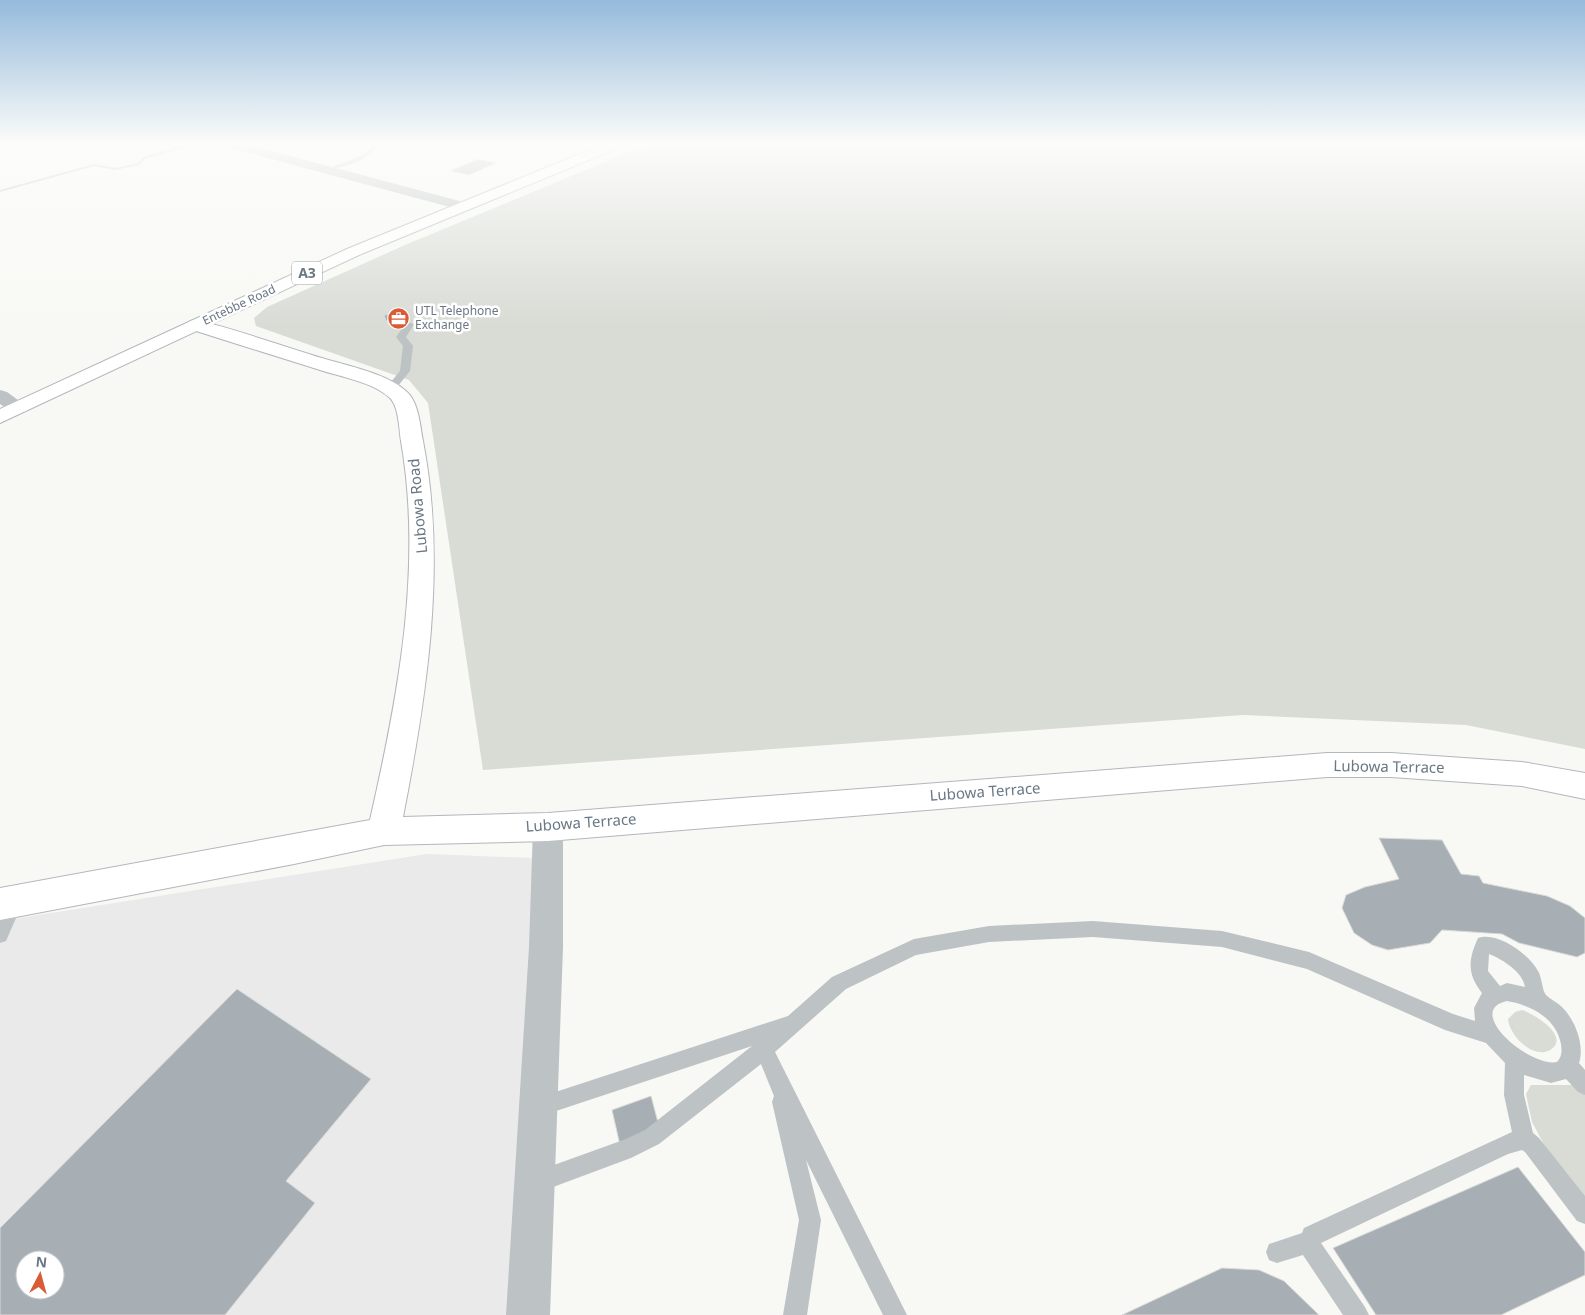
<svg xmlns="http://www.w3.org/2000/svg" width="1585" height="1315" font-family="'Noto Sans',sans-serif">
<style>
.built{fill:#e9eae9;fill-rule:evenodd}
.green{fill:#d8dcd5}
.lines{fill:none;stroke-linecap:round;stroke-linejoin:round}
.stream{fill:#b9c3c8;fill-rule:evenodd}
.building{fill:#a7afb4;stroke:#dadad8;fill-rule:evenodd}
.secondary-casing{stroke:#b2b7bc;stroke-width:2}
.primary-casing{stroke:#b1b6ba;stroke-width:2}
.lane{fill:#bdc2c5;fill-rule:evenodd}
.street{fill:#bdc2c5;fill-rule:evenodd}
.secondary{fill:#fff;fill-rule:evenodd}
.primary{fill:#fff;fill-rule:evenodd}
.labels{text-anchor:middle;stroke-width:5;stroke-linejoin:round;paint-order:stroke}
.far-street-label{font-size:12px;fill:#697884;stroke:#fff}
.far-poi-label{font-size:12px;fill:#697884;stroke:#fff;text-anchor:start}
.shield{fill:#fff;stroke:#96a0a9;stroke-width:1}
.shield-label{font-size:14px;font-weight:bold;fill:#697884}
.street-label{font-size:15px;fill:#697884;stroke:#fff}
</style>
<rect width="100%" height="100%" fill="#f8f8f5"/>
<path class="built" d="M427 854 532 858 539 900 509 1315H0V921ZM25 1260H55V1290H25Z"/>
<path class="green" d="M666 142H1585V749L1466 725 1243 715 483 770 428 403 409 380 256 326 254 318 267 307 405 245 622 155Z
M1522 1010C1533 1013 1572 1037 1550 1050 1533 1060 1509 1035 1508 1019L1515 1012Z
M1531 1085H1579L1585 1092V1199L1548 1152 1532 1122 1526 1094Z"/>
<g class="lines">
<path class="stream" d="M197 142H204L145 159 139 165 115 170 94 166 0 192V190L94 164 115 168 138 163 143 157Z
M348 142H361L378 145C369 158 350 167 334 168V166L356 158 368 151 373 146Z"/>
</g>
<path class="building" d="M478 159 496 163 469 175 450 171Z
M407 311 409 320 394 323V319L386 321 384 315Z
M1379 838 1442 840 1461 874 1479 876 1483 883 1547 896 1570 906 1585 918V953L1577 957 1519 943 1502 934 1442 930 1430 943 1388 950 1372 945 1354 933 1342 908 1346 895 1365 887 1399 879Z
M237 989 371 1079 286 1181 315 1203 225 1315H0V1228ZM25 1260H55V1290H25Z
M651 1096 660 1130 620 1145 612 1110Z
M1518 1167 1585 1252V1275L1501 1315H1376L1333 1248Z
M1222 1268 1259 1270 1284 1281 1319 1315H1122Z"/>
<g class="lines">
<defs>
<path id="secondary" d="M196 320C235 329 273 343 312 355 338 364 387 372 407 392 419 403 420 426 423 441 447 565 427 694 403 817L548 813 1327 753H1391L1522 762 1585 773V799L1522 786 1391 777H1327L548 841 384 845 294 864 0 920V888L370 820C398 697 423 567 401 441 399 429 399 407 390 398 373 382 341 377 320 370 276 356 233 343 190 329L187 325 190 321Z"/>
<path id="primary" d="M609 142H626L625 145 359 255 0 423V409L347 249Z"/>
</defs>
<use href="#secondary" class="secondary-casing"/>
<use href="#primary" class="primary-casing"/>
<path class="lane" d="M589 142H601L613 146 610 148Z
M407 322 414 324 406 337 413 346 410 371 394 391H386L385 389 400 371 403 346 396 337Z
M14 894 20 897 23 902 6 941 0 943V914L8 897Z
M1093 921 1222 931 1309 952 1453 1014 1475 1021 1474 1008 1482 993C1467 974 1468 960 1478 938 1497 931 1529 954 1538 971 1542 977 1542 991 1546 995 1551 1000 1557 1002 1562 1007 1575 1020 1585 1045 1579 1063L1585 1070V1095L1578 1092 1566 1079 1551 1083 1524 1075V1095L1533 1133 1539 1138 1585 1196V1224L1577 1221 1525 1152 1522 1150 1508 1154 1321 1243 1365 1307 1369 1315H1343L1303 1255 1277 1263 1269 1260 1266 1252 1269 1244 1302 1233 1304 1228 1512 1132 1504 1095 1505 1063 1486 1043 1445 1030 1307 969 1222 947 1093 937 989 942 916 955 846 989 775 1052 907 1315H883L806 1160 821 1220 807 1315H783L799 1220 772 1102 774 1096 761 1064 659 1144 631 1158 537 1193 529 1190 526 1182 529 1174 626 1139 645 1130 752 1046 541 1116 534 1113 531 1106 534 1099 788 1016 832 977 914 939 989 926ZM1489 954C1502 959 1523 972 1525 987L1507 983 1500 986 1488 971ZM1507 1001C1531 1005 1556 1018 1561 1044 1562 1051 1562 1057 1557 1062 1533 1067 1478 1023 1496 1006 1499 1003 1504 1002 1507 1001Z"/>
<path class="street" d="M218 142H238L467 203 469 206 462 210 457 209 220 145Z
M0 390 7 392 29 408 26 412H12L0 404Z
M548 814 559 818 563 827V947L550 1315H506L529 947 533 827 537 818Z"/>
<use href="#secondary" class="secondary"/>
<use href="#primary" class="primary"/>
</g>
<linearGradient id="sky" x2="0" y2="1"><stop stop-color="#95badb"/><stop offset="0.44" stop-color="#fcfcfa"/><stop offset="1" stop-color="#fcfcfa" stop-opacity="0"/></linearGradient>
<rect width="1585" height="326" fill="url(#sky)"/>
<defs>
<symbol id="office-disc" viewBox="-11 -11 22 22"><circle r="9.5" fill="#d85c35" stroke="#fff"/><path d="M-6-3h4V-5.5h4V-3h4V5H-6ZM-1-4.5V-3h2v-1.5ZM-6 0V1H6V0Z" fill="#fff"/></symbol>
</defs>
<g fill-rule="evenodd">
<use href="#office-disc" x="386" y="306" width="25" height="25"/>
</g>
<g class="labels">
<g class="far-street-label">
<text transform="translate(239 305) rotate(-25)" y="4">Entebbe Road</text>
</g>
<g class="far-poi-label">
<text x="415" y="315">UTL Telephone<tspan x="415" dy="14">Exchange</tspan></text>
</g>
<rect class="shield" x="292" y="261.5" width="30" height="23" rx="4"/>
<g class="shield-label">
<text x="307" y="278">A3</text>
</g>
<g class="street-label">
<text transform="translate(418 506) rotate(-95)" y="5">Lubowa Road</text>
<text transform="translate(1389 767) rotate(1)" y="5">Lubowa Terrace</text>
<text transform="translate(985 792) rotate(-4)" y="5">Lubowa Terrace</text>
<text transform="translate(581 823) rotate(-4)" y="5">Lubowa Terrace</text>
</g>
</g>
<g transform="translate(40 1275) rotate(6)"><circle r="24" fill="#ffffff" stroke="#c3c9ce"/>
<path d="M0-4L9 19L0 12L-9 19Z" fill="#d85c35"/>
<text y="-8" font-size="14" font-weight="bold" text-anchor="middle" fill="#697884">N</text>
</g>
</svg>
